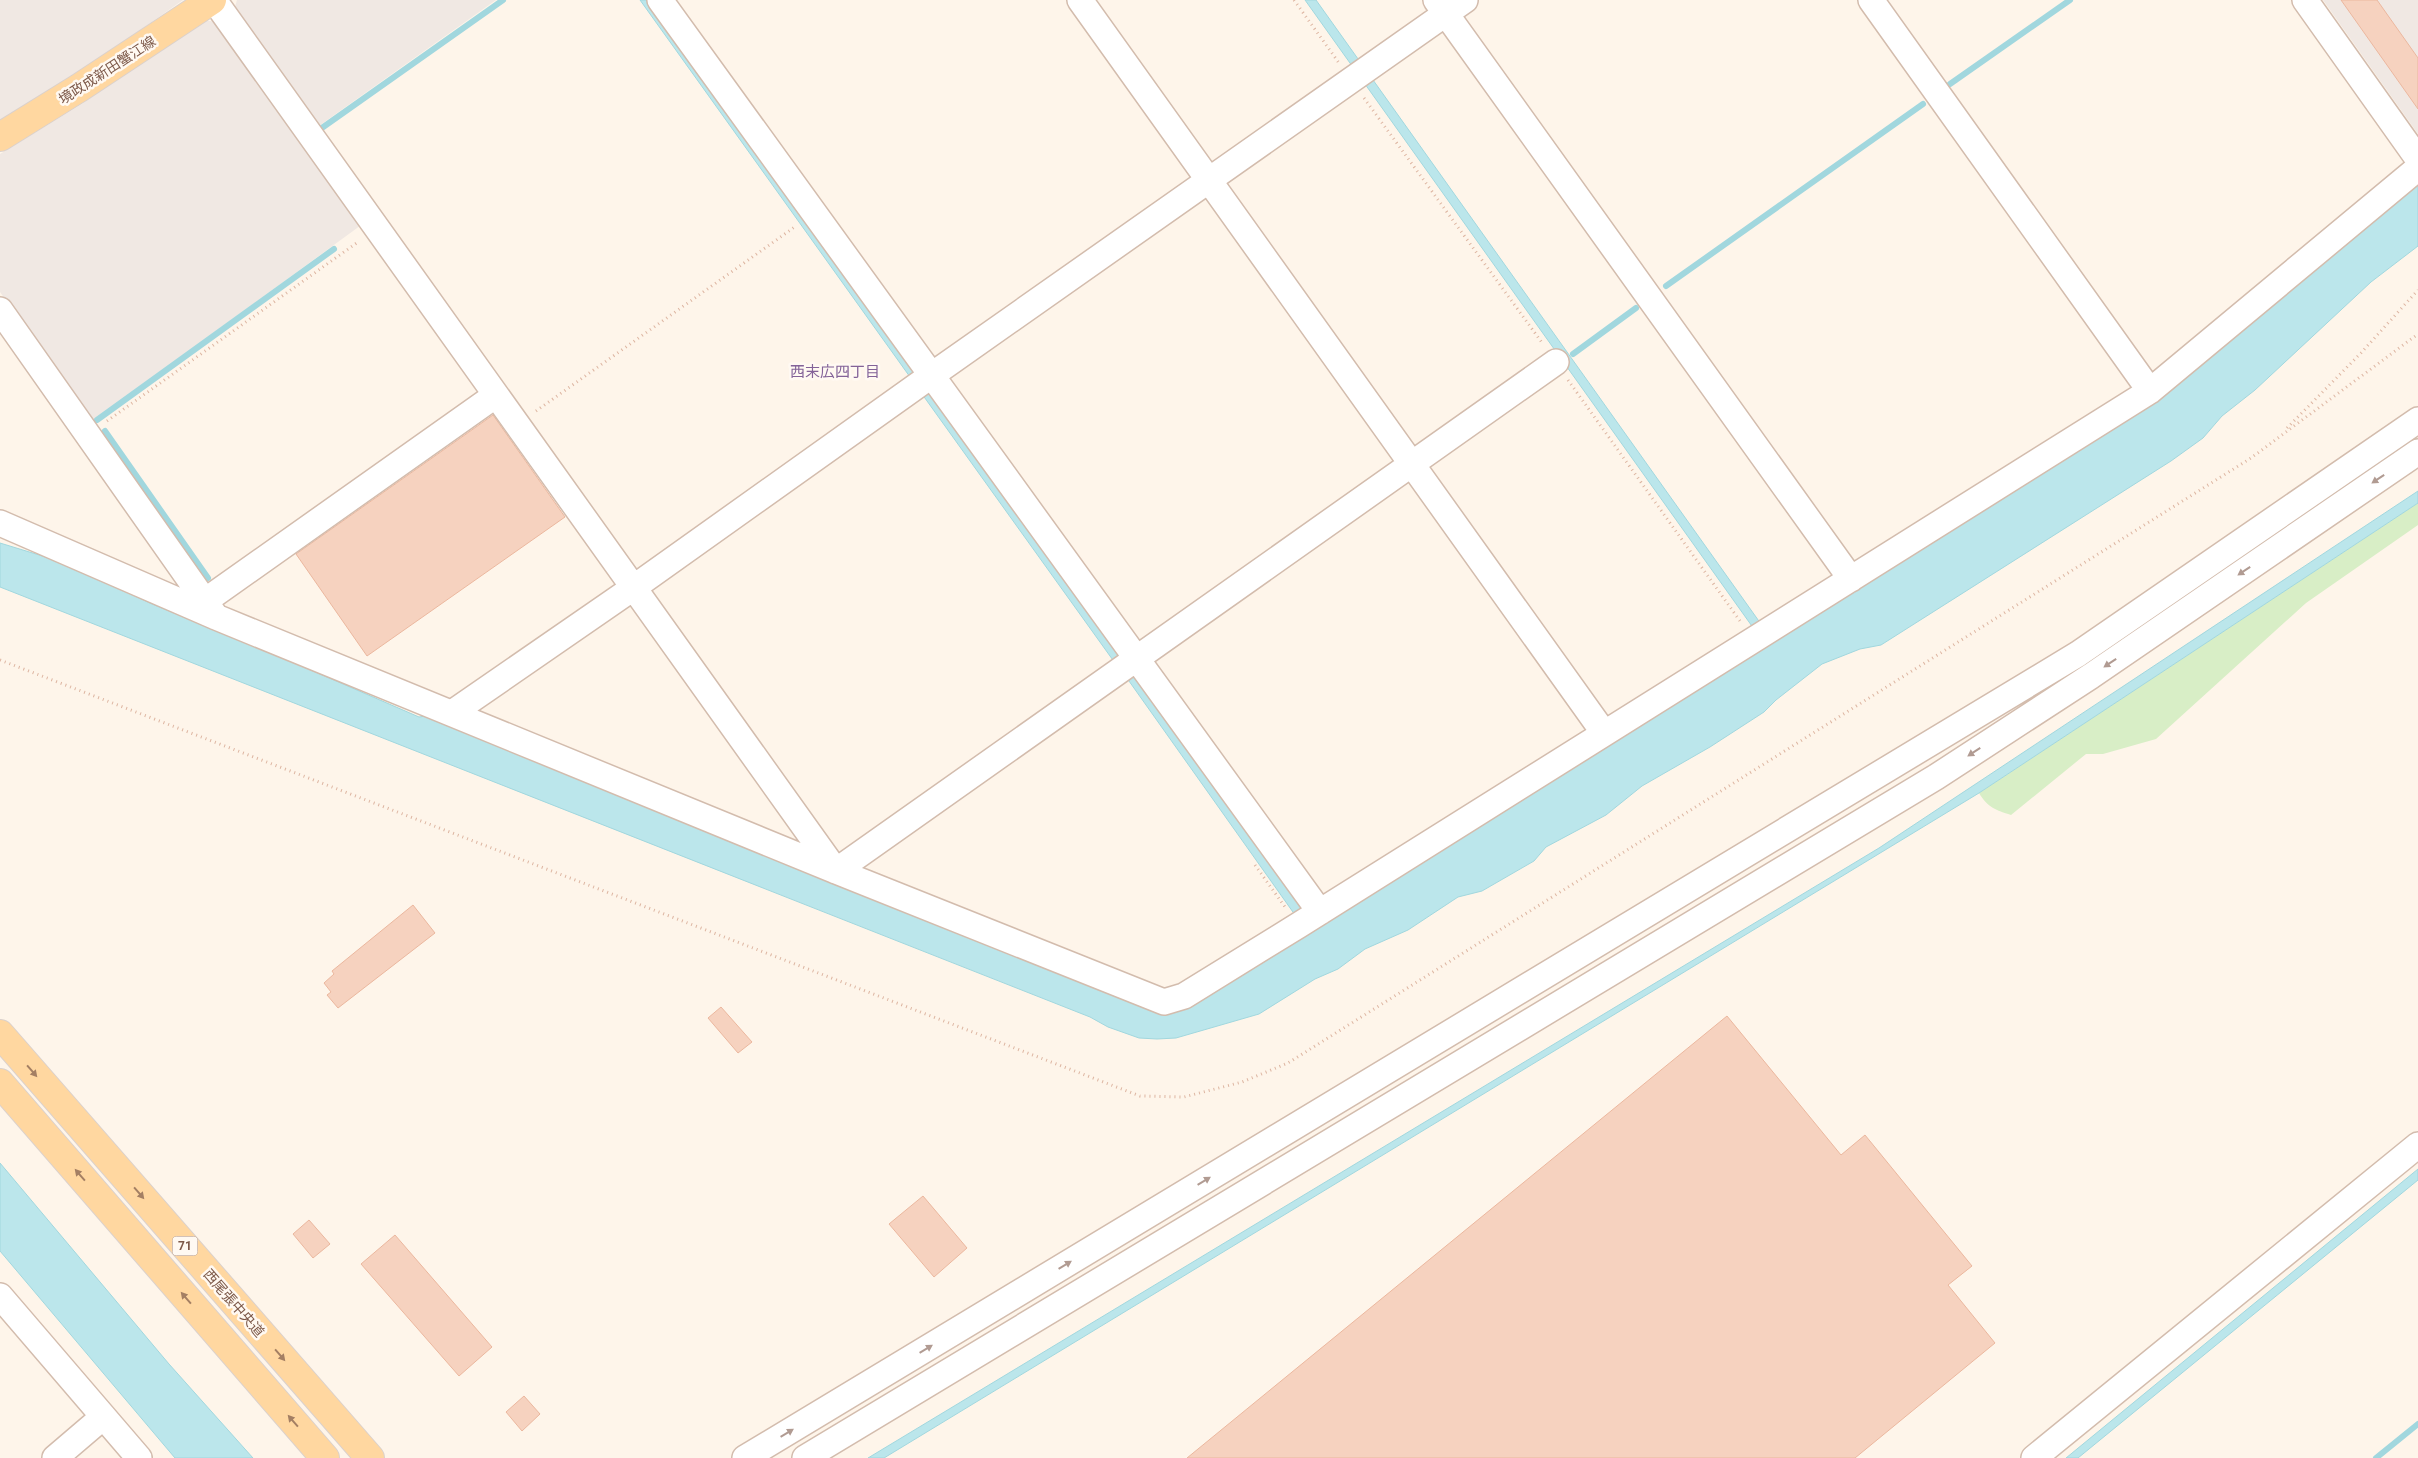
<svg xmlns="http://www.w3.org/2000/svg" width="2418" height="1458" font-family="Roboto,'Noto Sans JP',sans-serif">
<style>
.industrial{fill:#f0e8e3}
.green{fill:#d8eec6}
.water{fill:#bbe6eb;stroke:#a1d7de}
.lines{fill:none;stroke-linecap:round;stroke-linejoin:round}
.stream{stroke:#a1d7de;stroke-width:6}
.building{fill:#f6d2bf;stroke:#ebb79e}
.minor-casing{stroke:#d3bcad;stroke-width:28}
.major-casing{stroke:#dbd1cc;stroke-width:30}
.path{stroke:#ddb5a1;stroke-width:3;stroke-dasharray:1 4;stroke-linecap:butt}
.minor{stroke:#fff;stroke-width:25}
.major{stroke:#ffd7a0;stroke-width:28}
.oneway{fill:#b19b92}
.oneway2{fill:#a47f63}
.labels{text-anchor:middle;stroke-width:5;stroke-linejoin:round;paint-order:stroke}
.shield{fill:#fff9f2;stroke:#a4897c;stroke-width:1}
.shield-label{font-size:12px;font-weight:bold;fill:#7d5949}
.street-label{font-size:14px;fill:#7d5949;stroke:#fff9f2}
.neighbourhood-label{font-size:15px;fill:#836298;stroke:#fff9f2}
</style>
<rect width="100%" height="100%" fill="#fef5ea"/>
<path class="industrial" d="M0 0H183L72 78 0 122Z
M237 0H496L316 128 234 10Z
M2323 0H2418V134Z
M200 20 219 22 364 223 91 422 0 292V154L82 104Z"/>
<path class="green" d="M2418 503V525L2306 603 2156 739 2103 754H2086L2011 815C1996 810 1988 808 1979 793Z"/>
<path class="water" d="M640 0H652L918 371 910 377Z
M1305 0H1316L1761 624 2139 409 2418 181V246L2371 282 2255 390 2222 416 2203 438 2171 461 1881 645 1860 649 1822 664 1776 700 1764 712 1710 747 1642 786 1606 815 1546 847 1534 861 1482 891 1458 897 1408 930 1365 949 1338 969 1315 979 1259 1014 1176 1038 1157 1039 1139 1038 1108 1027 1090 1017 0 587V543L49 558 95 577 152 604 258 647 419 717 426 716 1142 1003 1305 929 1124 674 1131 669 1318 921 1764 643Z
M929 389 1123 658 1115 663 922 394Z
M2418 491V503L1979 793 884 1458H868L1879 848Z
M0 1163 169 1364 253 1458H175L0 1251Z
M2418 1169V1180L2078 1458H2066Z"/>
<g class="lines">
<path class="stream" d="M1950 84 2070 0
M319 130 503 0
M1666 286 1923 104
M1573 354 1636 308
M97 420 334 249
M105 431 208 578
M2376 1458 2418 1424"/>
</g>
<path class="building" d="M2341 0H2377L2418 58V109Z
M493 415 565 517 367 656 296 554Z
M413 905 435 933 338 1008 327 995 331 992 324 983 334 974 332 971Z
M721 1007 752 1042 738 1053 708 1018Z
M1727 1016 1841 1155 1865 1135 1972 1266 1948 1285 1995 1343 1855 1458H1187Z
M923 1196 967 1248 934 1277 889 1224Z
M309 1220 330 1244 313 1258 293 1234Z
M395 1235 492 1347 459 1376 361 1264Z
M524 1396 540 1414 522 1431 506 1412Z"/>
<g class="lines">
<defs>
<path id="minor" d="M214 0 836 871
M660 0 1320 912
M1080 0 1604 733
M1436 0 1851 579
M1871 0 2150 391
M2305 0 2418 159
M0 310 216 617
M0 523 216 617 836 871 1164 1002 1184 996 1299 925 2150 391 2418 168
M205 601 496 395
M452 713 633 588 932 375 1465 0
M836 871 1556 362
M0 1296 139 1458
M55 1458 103 1417
M745 1458 2078 654 2418 420
M805 1458 1936 777 2091 676 2418 452
M2034 1458 2418 1145"/>
<path id="major" d="M0 137 79 88 212 0
M0 1034 370 1458
M0 1083 325 1458"/>
</defs>
<use href="#minor" class="minor-casing"/>
<use href="#major" class="major-casing"/>
<path class="path" d="M1294 0 1339 63
M1364 98 1543 344
M1568 380 1740 621
M536 411 796 226
M107 421 358 242
M2287 428 2361 353 2418 290
M0 660 1140 1096 1184 1097 1242 1082 1288 1063 2251 458 2418 334
M1255 865 1285 907"/>
<use href="#minor" class="minor"/>
<use href="#major" class="major"/>
</g>
<defs><path id="oneway-solid" d="M-6-.8H1V-3.2L6.5 0L1 3.2V.8H-6Z" transform="scale(1.25)"/></defs>
<g class="oneway">
<use href="#oneway-solid" transform="translate(2378 479) rotate(146)"/>
<use href="#oneway-solid" transform="translate(2244 571) rotate(146)"/>
<use href="#oneway-solid" transform="translate(2110 663) rotate(146)"/>
<use href="#oneway-solid" transform="translate(1974 752) rotate(147)"/>
<use href="#oneway-solid" transform="translate(1204 1181) rotate(-31)"/>
<use href="#oneway-solid" transform="translate(1065 1265) rotate(-31)"/>
<use href="#oneway-solid" transform="translate(926 1349) rotate(-31)"/>
<use href="#oneway-solid" transform="translate(787 1433) rotate(-31)"/>
</g>
<g class="oneway2">
<use href="#oneway-solid" transform="translate(32 1071) rotate(49)"/>
<use href="#oneway-solid" transform="translate(80 1175) rotate(-131)"/>
<use href="#oneway-solid" transform="translate(139 1193) rotate(49)"/>
<use href="#oneway-solid" transform="translate(186 1298) rotate(-131)"/>
<use href="#oneway-solid" transform="translate(280 1355) rotate(49)"/>
<use href="#oneway-solid" transform="translate(293 1421) rotate(-131)"/>
</g>
<g class="labels">
<rect class="shield" x="172.5" y="1236.5" width="25" height="19" rx="4"/>
<g class="shield-label">
<text x="185" y="1250">71</text>
</g>
<g class="street-label">
<text transform="translate(107 70) rotate(-33)" y="5">境政成新田蟹江線</text>
<text transform="translate(234 1303) rotate(49)" y="5">西尾張中央道</text>
</g>
<g class="neighbourhood-label">
<text x="835" y="377">西末広四丁目</text>
</g>
</g>
</svg>
